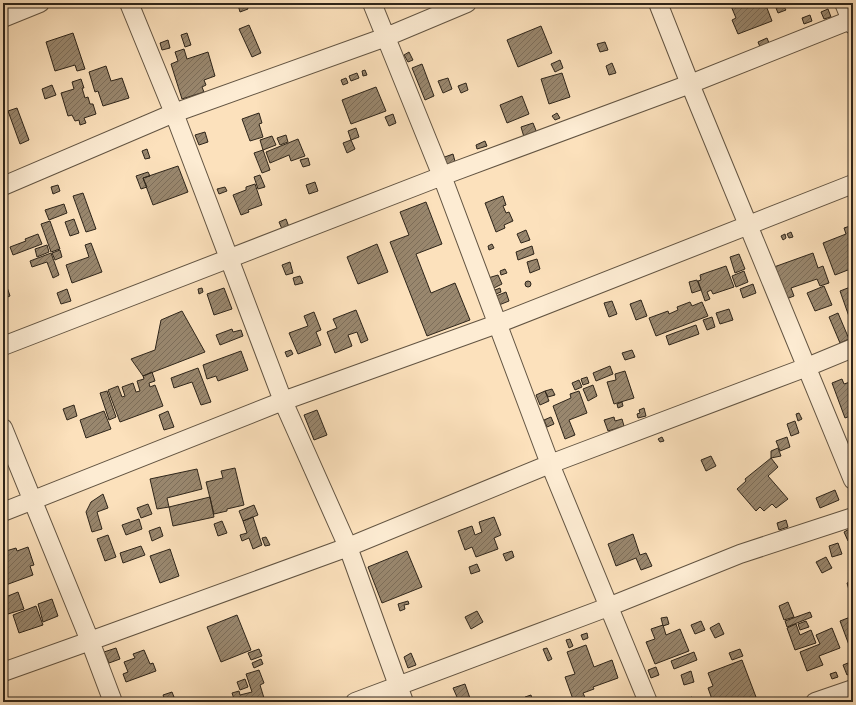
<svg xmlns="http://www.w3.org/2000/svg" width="856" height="705" font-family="'IM FELL Double Pica',serif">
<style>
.building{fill:url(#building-hatch);stroke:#2e251a}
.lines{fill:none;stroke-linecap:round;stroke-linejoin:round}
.street-casing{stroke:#625442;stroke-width:20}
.street{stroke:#fdecd3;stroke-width:18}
</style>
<defs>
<pattern id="building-hatch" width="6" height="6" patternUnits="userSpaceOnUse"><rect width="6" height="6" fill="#99876e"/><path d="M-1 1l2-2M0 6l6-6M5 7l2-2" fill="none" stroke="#7d6e5a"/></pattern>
</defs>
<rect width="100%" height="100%" fill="#fce1bc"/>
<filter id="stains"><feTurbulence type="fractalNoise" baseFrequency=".005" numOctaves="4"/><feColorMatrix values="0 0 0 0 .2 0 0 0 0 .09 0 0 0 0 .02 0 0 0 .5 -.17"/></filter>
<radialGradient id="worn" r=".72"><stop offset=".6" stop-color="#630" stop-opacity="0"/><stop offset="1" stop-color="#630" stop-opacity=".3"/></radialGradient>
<path class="building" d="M243 3H246L248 9 240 12 238 5Z
M740 3H765L772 21 738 34 732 20 736 18 731 6Z
M774 3H796L784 7 786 10 778 13Z
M828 9 831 17 824 19 821 12Z
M810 15 812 21 804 24 802 18Z
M249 25 261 53 252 57 239 29Z
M541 26 552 53 518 67 507 40Z
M73 33 85 69 77 71 75 65 55 71 46 42Z
M187 33 191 45 185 47 181 35Z
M767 38 769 43 760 47 758 42Z
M168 40 170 48 162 50 160 43Z
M605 42 608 50 600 52 597 44Z
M184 49 187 59 208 52 215 76 204 80 206 85 202 87 204 92 182 99 171 64 178 61 175 52Z
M409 52 413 60 408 62 404 55Z
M560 60 563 68 555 72 551 64Z
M612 63 616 73 609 75 606 66Z
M422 64 434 96 425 100 412 68Z
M106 66 111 81 122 78 129 98 103 106 98 91 95 92 89 72Z
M365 70 367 75 363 76 362 71Z
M357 73 359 78 351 81 349 76Z
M562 73 570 97 549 104 541 79Z
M346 78 348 83 343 85 341 80Z
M448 78 452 89 443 93 438 81Z
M81 79 84 88H82L85 98 88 97 90 104H93L96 114 84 118 86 123 80 125 79 120 75 121 72 115 68 116 61 93 74 89 72 82Z
M466 83 468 90 461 93 458 86Z
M52 85 56 95 45 99 42 89Z
M376 87 386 111 351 124 342 100Z
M522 96 529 114 507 123 500 105Z
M17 108 29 140 20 144 8 111Z
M259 113 262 123 259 124 263 137 250 141 242 119Z
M557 113 560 118 555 120 552 116Z
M393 114 396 123 389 126 385 117Z
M533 123 537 133 524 137 521 127Z
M356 128 359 137 351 140 348 131Z
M205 132 208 142 199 145 195 135Z
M286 135 288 142 280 145 277 138Z
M272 136 276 145 263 150 260 140Z
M298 139 305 156 291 161 289 155 270 163 266 152Z
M351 140 355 149 347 153 343 143Z
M485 141 487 146 477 149 476 145Z
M147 149 150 158 145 159 142 151Z
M263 150 270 170 262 173 254 153Z
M453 154 456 165 446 169 442 158Z
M308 158 310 165 303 167 300 160Z
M178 166 188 192 153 205 143 178Z
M148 172 150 176 143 178 147 187 141 189 136 176Z
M260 175 265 187 258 189 254 177Z
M315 182 318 191 309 194 306 185Z
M255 184 262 205 248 210 249 212 241 215 233 195 246 190V187Z
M58 185 60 191 53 194 51 187Z
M225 187 227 191 219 194 217 189Z
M83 193 96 229 86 232 73 196Z
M503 196 506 205 503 206 506 213 509 212 513 221 504 225 505 228 496 232 485 203Z
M426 202 442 244 416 254 431 293 455 283 470 320 427 336 390 242 409 235 400 212Z
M64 204 67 213 49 220 45 210Z
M74 219 79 233 70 236 65 222Z
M286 219 289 227 282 229 279 222Z
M50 221 60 249 51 252 41 224Z
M853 225V268L835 275 823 243 846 234 844 228Z
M526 230 530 240 521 243 517 234Z
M791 232 793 237 789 238 787 234Z
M38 234 42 244 13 255 10 247 26 241 25 239Z
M785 234 786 238 783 240 781 236Z
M91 243 102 272 72 283 66 265 89 257 85 245Z
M377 244 388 272 358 284 347 257Z
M492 244 494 248 489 250 488 246Z
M47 245 49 252 37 257 35 249Z
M532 246 534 254 518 260 516 252Z
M60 250 62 257 55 260 52 253Z
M51 253 59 275 53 278 47 262 32 267 30 261Z
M813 253 818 268 823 266 829 283 820 286 817 279 791 288 794 296 786 299 774 267Z
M739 254 745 269 735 273 730 257Z
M537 259 540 269 530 273 527 262Z
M290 262 293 273 286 275 282 265Z
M726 266 734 287 713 294 711 290 707 292 710 299 705 301 698 281 701 280 700 275Z
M505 269 507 273 501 275 500 271Z
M744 271 748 282 736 287 732 276Z
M498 275 502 284 492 289 488 278Z
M300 276 303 283 295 285 293 278Z
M697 280 701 290 692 293 689 282Z
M525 284a3 3 0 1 1 6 0a3 3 0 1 1-6 0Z
M753 284 756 293 743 298 740 289Z
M824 286 832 305 815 311 807 293Z
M853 286V325H852L840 291Z
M3 287V288L7 287 10 296 3 299Z
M202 288 203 292 199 294 198 289Z
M224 288 232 309 214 315 207 294Z
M500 288 501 292 496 294 495 290Z
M67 289 71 301 61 304 57 293Z
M506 292 509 301 499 305 496 296Z
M641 300 647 316 636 320 630 304Z
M612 301 617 314 609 317 604 303Z
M690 302 692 306 702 302 708 316 656 336 649 318 668 311 669 314 678 310 677 307Z
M729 309 733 320 720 324 716 313Z
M356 310 368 340 361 343 357 332 348 335 352 346 335 353 327 332 337 328 333 319Z
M182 311 205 352 143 376 131 359 155 350 161 320Z
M314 312 321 330 316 332 321 345 298 354 289 333 308 326 304 316Z
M838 313 849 339 840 343 829 317Z
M712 317 715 327 707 330 703 320Z
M696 325 699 334 669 345 666 336Z
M232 329 233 332 241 330 243 336 220 345 216 335Z
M291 350 293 354 287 357 285 352Z
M632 350 635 357 625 360 622 353Z
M241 351 248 370 218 381 216 376 207 379 203 365Z
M853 365V371L851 372 849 366Z
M610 366 613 374 596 381 593 373Z
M198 368 211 402 201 405 192 382 174 388 171 378Z
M625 371 634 398 614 404 607 382 616 380 615 374Z
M152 372 155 381 149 383 150 387 155 385 163 406 120 422 108 390 118 386 122 397 125 396 122 387 133 383 136 392 140 391 137 381 144 379 143 376Z
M587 377 589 383 583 385 581 379Z
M842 379 844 384 853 381V415L845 418 832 383Z
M579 380 582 387 575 390 572 383Z
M593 385 597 396 588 401 583 389Z
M552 389 555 395 548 397 545 391Z
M107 391 116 417 109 420 100 393Z
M545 391 549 401 540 405 536 395Z
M579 391 587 413 569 420 575 435 565 439 553 406 571 398 570 394Z
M622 402 623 406 618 408 617 404Z
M74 405 77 416 67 420 63 409Z
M644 408 646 416 638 418 637 414 640 413 639 410Z
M317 410 327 435 314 440 304 415Z
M104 411 111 429 86 438 80 420Z
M168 411 174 427 164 430 159 415Z
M799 413 802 419 798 421 796 414Z
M551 417 554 424 547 427 544 420Z
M614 417 615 421 622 419 624 426 608 431 604 420Z
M795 421 799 433 791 436 787 424Z
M662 437 664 441 660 442 658 439Z
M787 437 790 447 780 451 776 441Z
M778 448 781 456 771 458V451Z
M711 456 716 466 706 471 701 460Z
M771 458 778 467 768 476 788 499 776 508 772 504 764 511 760 507 756 511 737 489 746 481 745 479Z
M235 468 244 505 227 509V511L214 514 206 482 223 478 221 471Z
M197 469 202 489 167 498 169 507 157 509 150 479Z
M835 490 839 500 820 508 816 498Z
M103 494 108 508 97 512 102 529 92 532 86 512 91 502Z
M210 497 214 517 173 526 169 507Z
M148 504 152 514 141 518 137 508Z
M254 505 258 515 243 521 239 511Z
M253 517 262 545 253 549 249 538 242 541 240 535 247 533 243 521Z
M494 517 501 535 494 538 498 549 476 557 472 547 465 550 458 531 472 526 475 535 482 532 479 522Z
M139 519 142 529 126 535 122 525Z
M786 520 788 527 779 530 777 523Z
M222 521 227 533 218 536 214 524Z
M160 527 163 536 152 541 149 531Z
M853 527V539L848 541 844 532Z
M633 534 640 555 646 553 652 566 641 570 636 558 616 566 608 544Z
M108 535 116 557 105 561 97 539Z
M266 537 270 545 265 546 262 538Z
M853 539V552L849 541Z
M838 543 842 554 832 557 829 546Z
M3 545 6 551 16 548 17 551 28 547 34 565 30 566 33 575 3 586Z
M141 546 145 555 123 563 120 553Z
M170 549 179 576 160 583 150 556Z
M407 551 422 587 382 603 368 567Z
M512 551 514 557 506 561 503 554Z
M826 557 832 568 822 573 816 562Z
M477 564 480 571 471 574 469 567Z
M853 581V588L849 590 847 583Z
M18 592 24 609 8 614 3 601V598Z
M52 599 58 616 43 622 38 604Z
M408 601 409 604 404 605 405 609 400 611 398 604Z
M788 602 794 617 784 620 779 606Z
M36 606 43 625 19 633 13 615Z
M477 611 483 622 471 629 465 617Z
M810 612 812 617 787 627 785 621Z
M237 615 251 650 221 662 207 627Z
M853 616V644L849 645 840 621Z
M667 617 669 624 663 626 661 618Z
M701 621 705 630 695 634 691 625Z
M806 621 809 627 800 630 798 624Z
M3 622 7 634 3 635Z
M719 623 724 634 715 638 710 628Z
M796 624 800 635 811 630 816 643 795 650 787 628Z
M663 625 666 635 680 629 689 651 655 664 646 642 655 639 651 629Z
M832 628 840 648 819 656 823 665 807 671 800 652 820 644 816 635Z
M587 633 588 638 583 640 581 635Z
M570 639 573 646 569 648 566 640Z
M586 645 594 667 612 660 618 678 593 687 594 689 583 693 587 702H574L565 677 575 674 567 652Z
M116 648 120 659 109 663 104 652Z
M547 648 552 659 548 661 543 649Z
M259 649 262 656 251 660 248 653Z
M740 649 743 656 732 660 729 653Z
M144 650 150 664 153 663 156 671 126 682 123 674 128 672 124 662 135 658 133 654Z
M694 652 697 660 674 669 671 661Z
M411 653 416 665 408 668 404 657Z
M261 659 263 664 254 668 252 663Z
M742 660 756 697 742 702H713L708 688 713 686 708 673Z
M853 661V672L847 675 843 665Z
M656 667 659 675 651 678 648 670Z
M259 670 264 683 260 685 264 698 251 702H235L232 693 239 691 240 695 252 692 246 674Z
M691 671 694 682 684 685 681 675Z
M836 672 838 677 832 679 830 674Z
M245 679 248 687 240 690 237 682Z
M465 684 471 701 468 702H452L451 699 457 697 453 688Z
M172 692 174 697 165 700 163 695Z
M531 695 533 702H526L525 697Z
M692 697 694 702H685V700Z
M173 699 174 702H164Z"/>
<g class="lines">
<defs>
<path id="street" d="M129 3 174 113 283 401 348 547 404 702
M372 3 442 176 550 464 648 702
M658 3 690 84 853 480
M844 3 853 25
M3 18 40 3
M3 186 174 113 386 37 467 3
M3 346 442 176 690 84 853 19
M3 428 90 641 113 702
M3 512 283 401 497 324 853 184
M3 672 90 641 348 547 550 464 807 367 853 348
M355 702 608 607 740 554 853 517
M815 702 853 689"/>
</defs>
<use href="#street" class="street-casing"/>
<use href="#street" class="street"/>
</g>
<rect width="856" height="705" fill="none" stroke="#fce1bc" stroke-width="16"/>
<rect x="4" y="4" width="848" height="697" fill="none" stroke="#2e251a" stroke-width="2"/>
<rect x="8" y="8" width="840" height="689" fill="none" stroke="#2e251a"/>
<rect width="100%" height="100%" filter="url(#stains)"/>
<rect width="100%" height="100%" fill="url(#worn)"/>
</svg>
